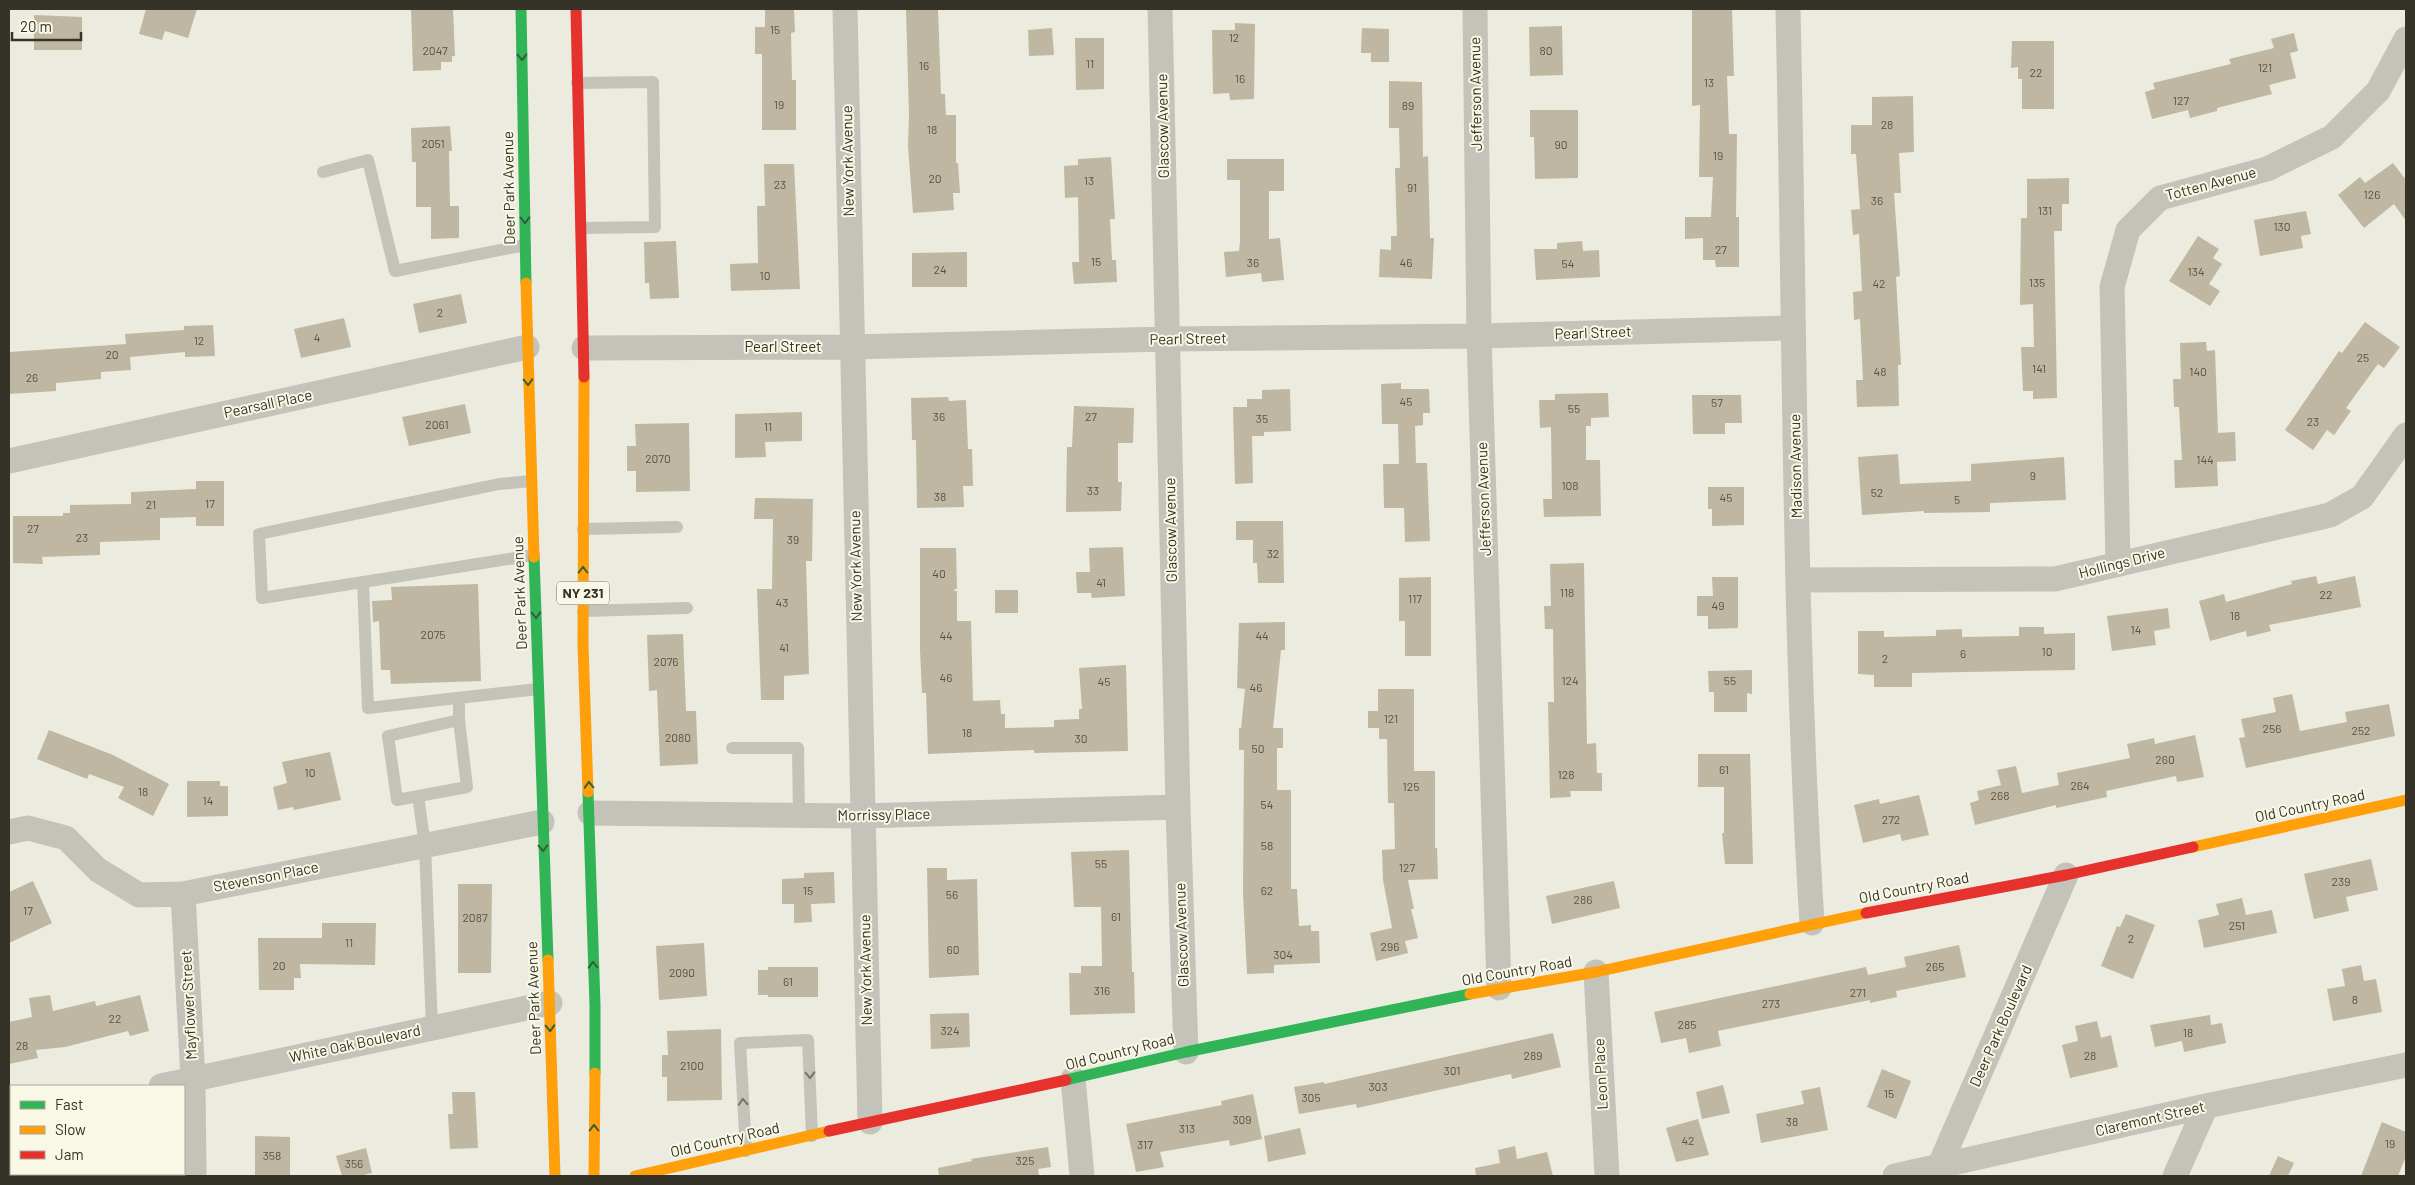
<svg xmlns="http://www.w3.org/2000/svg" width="2415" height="1185" font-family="Barlow,sans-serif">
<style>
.building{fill:#bfb7a1}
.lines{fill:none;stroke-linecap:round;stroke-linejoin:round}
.lane{stroke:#c4c3b9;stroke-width:12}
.street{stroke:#c4c3b9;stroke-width:25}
.fast{stroke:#30b455;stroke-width:11}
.slow{stroke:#ff9f0a;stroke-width:11}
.jam{stroke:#e5322d;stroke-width:11}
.oneway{stroke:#336037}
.oneway2{stroke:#757369}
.labels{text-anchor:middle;stroke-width:4;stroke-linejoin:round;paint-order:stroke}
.number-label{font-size:12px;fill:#585346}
.shield{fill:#f9f8e6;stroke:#706d60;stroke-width:1}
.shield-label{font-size:14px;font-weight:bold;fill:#353227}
.street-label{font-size:15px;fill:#353227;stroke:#f9f8e6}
</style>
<rect width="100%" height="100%" fill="#ecebdf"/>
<path class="building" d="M146 9H197L188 38 165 31 162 40 139 34Z
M411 9H453L455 56H452V62H441V70L413 71Z
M765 9H794L795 32 791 33 792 80H796V130H762V54H755V27H765Z
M906 9H938L941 94H945L946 115H956V163H958L960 193H953L954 210 913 213 908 146 909 115Z
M1692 9H1732L1734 76H1727L1729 134H1737L1736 217H1739V267H1716L1715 260H1703V238L1685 239V217H1711L1713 177H1699L1700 105 1692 106Z
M34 15 82 17V50H34Z
M1235 23 1255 24 1254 99 1230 100 1229 93 1213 94 1212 30H1235Z
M1562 26 1563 75 1530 76 1529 27Z
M1052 28 1054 55 1029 56 1028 30Z
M1362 28 1389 29V62H1371V53H1361Z
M2294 33 2298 51 2290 53 2296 78 2269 85 2272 94 2217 108V111L2190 118 2188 110 2152 119 2145 92 2155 89 2153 83 2231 64 2229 59 2274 48 2271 39Z
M1075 38H1104V89L1076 90Z
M2012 41H2054V109H2022V79H2018V67L2011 68Z
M1389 81 1422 82 1423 157 1428 156 1430 238H1434L1432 279 1379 277 1380 249 1391 250V236H1397L1395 168H1400L1399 128H1389Z
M1913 96 1914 152 1899 153 1901 193H1894L1900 276 1896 277 1901 365H1898L1899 406 1857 407 1856 380H1863L1860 319 1854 320 1853 292 1862 291 1859 234 1853 235 1851 210 1860 209 1856 154H1851V125H1872V97Z
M1530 110H1578V178L1535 179 1534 137H1530Z
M450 126 452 151H449L450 206H459V238L431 239V207H416V162H412L411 128Z
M1111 157 1115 219H1110L1112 260H1116L1117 282 1074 284 1072 262H1079L1078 197 1065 198 1064 166 1078 165V159Z
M1227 159H1284V191H1269V239L1280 238 1284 280 1262 282 1261 273 1226 277 1224 252 1239 251 1240 242V180H1227Z
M2393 163 2406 180V221L2394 204 2364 228 2338 195 2360 177 2365 183Z
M764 164H794L800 289 731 291 730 264 758 263 757 206H765Z
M2069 178V204H2062V231H2054L2057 398 2033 399V391H2023L2021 347H2034L2033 304 2020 305 2021 218H2027V179Z
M2306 211 2311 234 2301 236 2303 248 2260 256 2254 220Z
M2198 236 2219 249 2213 258 2222 264 2209 284 2220 291 2210 306 2169 281Z
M676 241 679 298 650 299 649 283H645L644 242Z
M1582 241 1583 251 1599 250 1600 277 1536 280 1534 249H1557V243Z
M967 252V287H912V253Z
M461 294 467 323 419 333 413 304Z
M344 318 351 347 301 358 294 329Z
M2365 322 2400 347 2384 368 2378 364 2346 408 2351 411 2334 435 2327 430 2313 450 2285 430 2339 351 2342 353Z
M213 325 215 356 185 357V352L130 357 131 370 101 372V379L56 383V391L9 394V352L126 344 125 334 184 330V326Z
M2206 342 2207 351 2215 350 2218 433 2235 432 2236 461 2217 462 2218 486 2175 488 2174 460H2182L2179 407H2174L2173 379H2181L2180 343Z
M1401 383V389H1429L1430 413H1423V425L1415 426 1416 463H1427L1430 541 1405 542 1404 508H1384L1383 464H1399L1398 424H1382L1381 384Z
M1290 389 1291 431 1264 432V436H1252L1253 483 1235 484 1233 407H1247V399H1262V390Z
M1608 393 1609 417 1591 418V426H1586V460H1600L1601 516 1544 517 1543 499H1552L1551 427 1540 428 1539 400H1555V394Z
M1692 395H1741L1742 423H1725V434H1693Z
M948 397 949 401 966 400 968 449H972L973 486H963L964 507 917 508 916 440H912L911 398Z
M465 404 471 433 409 446 402 417Z
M1074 406 1134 408 1133 443H1118V482H1122L1121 511 1066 512 1067 447H1072Z
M802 412V441L765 442 766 457 735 458V414Z
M689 423 690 491 636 492V471H627V446H636L635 424Z
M1898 454 1900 484 1971 481V464L2064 457 2066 500 1990 503V512L1924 513V511L1862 515 1858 457Z
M196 481H224V526H196V517L160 518V540L100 542V555L42 557 43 564 13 563V516H63V513H70V505L131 504V492L196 489Z
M1708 487H1744V525L1712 526V509H1708Z
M755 498 813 499 812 561H806L809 674 784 676V700H761L757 589H772L773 519H754Z
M1236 521H1283L1284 583H1258L1257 563H1253V540H1236Z
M1123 547 1125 596 1092 598 1091 593H1077L1076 572H1090L1089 548Z
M920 548H956L957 588 953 591H957V621H971L973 701 1000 700 1001 714H1005V728L1054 727V720L1079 719V709H1082L1079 668 1126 665 1128 751 1034 753V750L928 754 926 693H922L920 650Z
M1584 563 1587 744 1596 743 1597 773H1602V791H1570L1571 797 1550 798 1548 702H1554L1553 629H1545L1544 606H1551L1550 564Z
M2316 576 2318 584 2355 576 2361 607 2269 625 2271 631 2247 637 2246 631 2210 641 2199 601 2224 594 2226 602 2292 584 2291 581Z
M1431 577V656H1405V621H1399V578Z
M1712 577H1738V628L1708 629V616H1697V596H1713Z
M478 584 481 681 391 684 390 670H381L379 621 373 622 372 601 392 600 391 587Z
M995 590H1018V613H995Z
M2168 608 2170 628 2154 631 2156 645 2112 651 2107 616Z
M1285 622V650H1281L1273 728H1283V748H1277V790H1291V889H1297L1299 926 1311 925V931H1319L1320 963 1274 965V973L1247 974 1243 893 1244 750H1239V728H1241L1245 689 1237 688 1239 623Z
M2019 627H2044V634L2075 633V670L1912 673V687H1874V675L1858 674V631H1884V637L1936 636V630L1962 629V637L2019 636Z
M683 634 686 711H696L698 764 660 766 657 690 649 691 647 635Z
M1752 670V694L1747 693V712H1714V692H1709L1708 671Z
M1378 689H1414V771H1435V848H1437L1438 879 1408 880 1414 909H1411L1418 938 1405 941 1408 953 1376 961 1370 933 1392 928 1383 880 1382 850 1395 849 1394 803H1388L1387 739H1379V728H1368V711H1378Z
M2292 694 2300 731 2347 722 2345 712 2389 704 2395 736 2246 768 2239 738 2245 737 2241 719 2276 712 2273 698Z
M49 730 113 755 169 784 153 816 118 798 124 787 89 774 87 779 37 759Z
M2195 735 2204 777 2177 782 2176 776 2106 791 2107 797 2056 808V805L1975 825 1970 803 1979 800 1977 791 2001 785 1997 770 2016 766 2022 793 2059 785 2057 773 2130 758 2127 744 2154 738 2155 744Z
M330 752 341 800 294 810 293 807 278 810 273 787 287 783 282 762Z
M1698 754H1750L1753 864H1725L1722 833H1724V787H1698Z
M187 781H220V786H228V816L187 817Z
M1919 795 1929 835 1902 841 1900 834 1863 843 1854 805 1879 799 1880 804Z
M1129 850 1132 972H1134L1135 1013 1070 1015 1069 973H1081V966H1102L1101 907H1074L1071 852Z
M2371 859 2378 890 2346 897 2349 911 2314 919 2304 874Z
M927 868H947V880L977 879 979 975 929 978Z
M834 872 835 903 811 904 812 922 794 923V904H782V879L804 878V873Z
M33 881 52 923 9 943V892Z
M1614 881 1620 908 1552 924 1546 896Z
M458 884H492L491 973H458Z
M2242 898 2246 915 2272 910 2277 933 2204 948 2198 920 2219 915 2216 904Z
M2126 914 2155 925 2133 979 2101 966 2117 926 2120 927Z
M322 923H376L375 965 300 964 301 978H294V990H259L258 938H322Z
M704 943 707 996 659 1000 656 946Z
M1959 945 1966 977 1896 991 1897 997 1870 1003V1000L1718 1031 1721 1046 1689 1053 1686 1038 1661 1043 1654 1012 1866 967 1868 975 1906 967 1904 957Z
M2361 965 2364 981 2376 979 2382 1012 2333 1021 2327 989 2345 986 2342 969Z
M768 967H818V997H768V995H758V970H768Z
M50 995 53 1011 95 1001 96 1006 140 995 149 1031 130 1036 128 1031 65 1047 36 1050 38 1058 9 1064V1022L32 1017 29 998Z
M969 1013 970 1047 931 1049 930 1014Z
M2210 1015 2211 1025 2222 1023 2226 1043 2184 1052 2182 1041 2155 1047 2150 1025Z
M2097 1021 2101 1038 2111 1035 2118 1067 2070 1078 2062 1045 2078 1041 2075 1026Z
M721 1029 722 1100 667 1101V1077H662V1055H668L667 1031Z
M1553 1033 1561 1067 1512 1079 1511 1074 1357 1108 1356 1104 1299 1114 1294 1087 1324 1082V1084Z
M1882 1069 1911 1081 1896 1119 1867 1107Z
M1723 1085 1730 1113 1702 1119 1696 1092Z
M1820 1087 1828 1130 1761 1143 1756 1114 1804 1104 1801 1091Z
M452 1092H475L478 1148 450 1149 448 1114H453Z
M1253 1094 1262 1139 1230 1146 1229 1140 1160 1152 1164 1167 1136 1172 1126 1124 1222 1105 1221 1101Z
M1698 1119 1709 1155 1676 1162 1666 1128Z
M2382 1122 2406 1132V1156L2398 1176H2361Z
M1300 1128 1306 1154 1268 1162 1264 1136Z
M255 1136 290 1137V1176H255Z
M1515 1146 1517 1159 1547 1152 1553 1176H1476L1475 1168 1500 1163 1498 1150Z
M1048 1147 1051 1167 1038 1169 1039 1176H939L938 1168 972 1161 971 1159Z
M366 1148 372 1173 359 1176H342L336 1156Z
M2278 1156 2294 1163 2288 1176H2269Z"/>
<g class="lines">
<path class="lane" d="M577 83 653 82 655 227 581 228
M323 172 368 160 395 271 525 245
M531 481 499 484 259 534 262 598 534 555
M583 529 677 527
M363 582 368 708 538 689
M583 611 687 608
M459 698V720L388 736 397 800 467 787 459 720
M732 748H798L799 816
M418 796 425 845 432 1028
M746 1151 740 1043 808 1040 812 1136"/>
<path class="street" d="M845 9 870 1122
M1160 9 1178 807 1186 1052
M1475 9 1479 336 1499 988
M1788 9C1795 313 1793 619 1812 923
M584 348 851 347 1167 339 1479 336 1792 328
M9 461 527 347
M2118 564 2112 287 2128 230 2160 198 2267 169 2332 137 2378 91 2406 39
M1798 580 2055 579 2330 515 2362 497 2406 435
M590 813 862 816 1178 807
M9 832 28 828 66 838 98 870 139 895 183 894 542 822
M183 894 193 1079 194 1176
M1596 972 1607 1176
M1073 1079 1082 1176
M161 1086 550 1003
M9 1120H11
M1895 1176 2206 1106 2406 1065
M1935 1176 2066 875
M2175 1176 2206 1106"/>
<path class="fast" d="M521 9 526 283
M534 557 548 960
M588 792 595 1006V1073
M1066 1080 1186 1052 1470 994"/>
<path class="slow" d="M526 283 534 557
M584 377 583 645 588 792
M2193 847 2406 800
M548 960 555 1176
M1470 994 1596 972 1866 913
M594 1176 595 1073
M635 1176 829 1131"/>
<path class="jam" d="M576 9 584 377
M1866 913 2066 875 2193 847
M829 1131 1066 1080"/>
</g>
<defs><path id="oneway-chevron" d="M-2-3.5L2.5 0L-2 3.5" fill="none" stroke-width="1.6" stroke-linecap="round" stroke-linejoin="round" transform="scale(1.25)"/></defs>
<g class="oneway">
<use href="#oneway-chevron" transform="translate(522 57) rotate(89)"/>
<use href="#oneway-chevron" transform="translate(525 220) rotate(89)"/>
<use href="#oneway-chevron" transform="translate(528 382) rotate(88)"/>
<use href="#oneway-chevron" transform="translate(583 570) rotate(-90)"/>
<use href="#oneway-chevron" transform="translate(536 615) rotate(88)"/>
<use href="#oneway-chevron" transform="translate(589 785) rotate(-92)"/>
<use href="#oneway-chevron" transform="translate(543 848) rotate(88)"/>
<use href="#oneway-chevron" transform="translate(593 965) rotate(-92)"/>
<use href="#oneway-chevron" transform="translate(550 1028) rotate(88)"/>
<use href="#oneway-chevron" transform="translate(594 1128) rotate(-90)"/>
</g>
<g class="oneway2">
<use href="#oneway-chevron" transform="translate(810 1075) rotate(88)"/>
<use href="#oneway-chevron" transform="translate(743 1102) rotate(-93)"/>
</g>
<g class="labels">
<g class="number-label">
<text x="775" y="34">15</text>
<text x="1234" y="42">12</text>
<text x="435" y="55">2047</text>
<text x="1546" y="55">80</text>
<text x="1090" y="68">11</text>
<text x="924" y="70">16</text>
<text x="2265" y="72">121</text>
<text x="2036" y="77">22</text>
<text x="1240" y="83">16</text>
<text x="1709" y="87">13</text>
<text x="2181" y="105">127</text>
<text x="779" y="109">19</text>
<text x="1408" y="110">89</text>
<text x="1887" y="129">28</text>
<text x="932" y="134">18</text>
<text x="433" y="148">2051</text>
<text x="1561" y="149">90</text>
<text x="1718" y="160">19</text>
<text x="935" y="183">20</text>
<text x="1089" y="185">13</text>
<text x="780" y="189">23</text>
<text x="1412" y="192">91</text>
<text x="2372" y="199">126</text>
<text x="1877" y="205">36</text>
<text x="2045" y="215">131</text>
<text x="2282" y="231">130</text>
<text x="1721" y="254">27</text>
<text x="1096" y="266">15</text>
<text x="1253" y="267">36</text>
<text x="1406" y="267">46</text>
<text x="1568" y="268">54</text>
<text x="940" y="274">24</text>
<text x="2196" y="276">134</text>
<text x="765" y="280">10</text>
<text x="2037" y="287">135</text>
<text x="1879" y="288">42</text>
<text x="440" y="317">2</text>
<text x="317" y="342">4</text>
<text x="199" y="345">12</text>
<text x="112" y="359">20</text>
<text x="2363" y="362">25</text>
<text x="2039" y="373">141</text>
<text x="1880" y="376">48</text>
<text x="2198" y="376">140</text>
<text x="32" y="382">26</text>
<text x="1406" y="406">45</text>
<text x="1717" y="407">57</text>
<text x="1574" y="413">55</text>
<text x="939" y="421">36</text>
<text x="1091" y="421">27</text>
<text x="1262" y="423">35</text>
<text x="2313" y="426">23</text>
<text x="437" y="429">2061</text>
<text x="768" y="431">11</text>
<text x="658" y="463">2070</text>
<text x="2205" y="464">144</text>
<text x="2033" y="480">9</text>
<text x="1570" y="490">108</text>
<text x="1093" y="495">33</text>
<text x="1877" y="497">52</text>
<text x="940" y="501">38</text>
<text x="1726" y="502">45</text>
<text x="1957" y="504">5</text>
<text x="210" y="508">17</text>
<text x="151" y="509">21</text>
<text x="33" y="533">27</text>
<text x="82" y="542">23</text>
<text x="793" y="544">39</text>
<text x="1273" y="558">32</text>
<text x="939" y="578">40</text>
<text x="1101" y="587">41</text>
<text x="1567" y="597">118</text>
<text x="2326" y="599">22</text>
<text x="1415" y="603">117</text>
<text x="782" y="607">43</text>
<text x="1718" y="610">49</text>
<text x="2235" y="620">18</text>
<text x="2136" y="634">14</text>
<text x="433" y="639">2075</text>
<text x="946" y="640">44</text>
<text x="1262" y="640">44</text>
<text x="784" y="652">41</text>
<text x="2047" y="656">10</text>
<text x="1963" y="658">6</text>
<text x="1885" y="663">2</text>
<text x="666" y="666">2076</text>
<text x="946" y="682">46</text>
<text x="1570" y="685">124</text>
<text x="1730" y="685">55</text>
<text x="1104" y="686">45</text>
<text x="1256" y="692">46</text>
<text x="1391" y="723">121</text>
<text x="2272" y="733">256</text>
<text x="2361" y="735">252</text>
<text x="967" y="737">18</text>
<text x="678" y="742">2080</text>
<text x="1081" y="743">30</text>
<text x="1258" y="753">50</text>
<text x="2165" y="764">260</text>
<text x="1724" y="774">61</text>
<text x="310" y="777">10</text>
<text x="1566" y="779">128</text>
<text x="2080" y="790">264</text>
<text x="1411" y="791">125</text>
<text x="143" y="796">18</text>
<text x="2000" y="800">268</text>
<text x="208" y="805">14</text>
<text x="1267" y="809">54</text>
<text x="1891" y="824">272</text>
<text x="1267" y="850">58</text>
<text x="1101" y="868">55</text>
<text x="1407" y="872">127</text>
<text x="2341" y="886">239</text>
<text x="808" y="895">15</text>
<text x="1267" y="895">62</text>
<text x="952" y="899">56</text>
<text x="1583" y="904">286</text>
<text x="28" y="915">17</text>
<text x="1116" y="921">61</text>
<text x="475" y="922">2087</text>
<text x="2237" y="930">251</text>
<text x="2131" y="943">2</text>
<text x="349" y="947">11</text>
<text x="1390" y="951">296</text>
<text x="953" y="954">60</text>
<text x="1283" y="959">304</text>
<text x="279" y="970">20</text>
<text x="1935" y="971">265</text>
<text x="682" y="977">2090</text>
<text x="788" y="986">61</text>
<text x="1102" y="995">316</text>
<text x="1858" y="997">271</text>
<text x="2355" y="1004">8</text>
<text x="1771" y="1008">273</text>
<text x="115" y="1023">22</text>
<text x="1687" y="1029">285</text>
<text x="950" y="1035">324</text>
<text x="2188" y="1037">18</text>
<text x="22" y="1050">28</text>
<text x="1533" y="1060">289</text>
<text x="2090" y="1060">28</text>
<text x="692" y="1070">2100</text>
<text x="1452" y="1075">301</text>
<text x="1378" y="1091">303</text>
<text x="1889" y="1098">15</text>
<text x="1311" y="1102">305</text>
<text x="1242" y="1124">309</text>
<text x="1792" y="1126">38</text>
<text x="1187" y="1133">313</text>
<text x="1688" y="1145">42</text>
<text x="2390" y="1148">19</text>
<text x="1145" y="1149">317</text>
<text x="272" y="1160">358</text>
<text x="1025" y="1165">325</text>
<text x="354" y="1168">356</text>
</g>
<rect class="shield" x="557" y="581.5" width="52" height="23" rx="4"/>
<g class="shield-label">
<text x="583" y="598">NY 231</text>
</g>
<g class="street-label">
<text transform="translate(1476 94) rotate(-91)" y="5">Jefferson Avenue</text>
<text transform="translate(1163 126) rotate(-91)" y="5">Glascow Avenue</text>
<text transform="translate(848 161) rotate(-91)" y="5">New York Avenue</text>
<text transform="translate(2211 184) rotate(-15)" y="5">Totten Avenue</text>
<text transform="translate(509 188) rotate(-91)" y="5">Deer Park Avenue</text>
<text transform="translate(1593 333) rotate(-2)" y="5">Pearl Street</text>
<text transform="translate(1188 339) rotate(-1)" y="5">Pearl Street</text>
<text x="783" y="352">Pearl Street</text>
<text transform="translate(268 404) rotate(-12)" y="5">Pearsall Place</text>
<text transform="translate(1796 466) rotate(-91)" y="5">Madison Avenue</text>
<text transform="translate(1484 499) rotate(-92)" y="5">Jefferson Avenue</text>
<text transform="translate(1171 530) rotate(-91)" y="5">Glascow Avenue</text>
<text transform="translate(2122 563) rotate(-14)" y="5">Hollings Drive</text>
<text transform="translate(856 566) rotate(-91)" y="5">New York Avenue</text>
<text transform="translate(520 593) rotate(-92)" y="5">Deer Park Avenue</text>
<text transform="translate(2310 806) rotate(-12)" y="5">Old Country Road</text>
<text transform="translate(884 815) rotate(-1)" y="5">Morrissy Place</text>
<text transform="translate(266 877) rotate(-11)" y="5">Stevenson Place</text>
<text transform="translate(1914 888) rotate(-11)" y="5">Old Country Road</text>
<text transform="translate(1182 935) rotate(-92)" y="5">Glascow Avenue</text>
<text transform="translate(866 970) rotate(-91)" y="5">New York Avenue</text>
<text transform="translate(1517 971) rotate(-10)" y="5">Old Country Road</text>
<text transform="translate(534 998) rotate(-92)" y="5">Deer Park Avenue</text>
<text transform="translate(189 1005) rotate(-93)" y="5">Mayflower Street</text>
<text transform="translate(2001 1026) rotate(-66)" y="5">Deer Park Boulevard</text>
<text transform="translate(355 1044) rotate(-12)" y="5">White Oak Boulevard</text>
<text transform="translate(1120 1052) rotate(-14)" y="5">Old Country Road</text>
<text transform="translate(1601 1074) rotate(-93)" y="5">Leon Place</text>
<text transform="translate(2150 1119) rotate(-13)" y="5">Claremont Street</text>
<text transform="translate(725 1140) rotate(-13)" y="5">Old Country Road</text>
</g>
</g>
<rect width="2415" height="1185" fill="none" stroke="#353227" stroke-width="20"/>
<rect x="10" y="1085" width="175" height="90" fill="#f9f8e6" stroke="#aba99a"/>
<rect x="20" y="1101" width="25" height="8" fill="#30b455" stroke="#aba99a"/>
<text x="55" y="1110" font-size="15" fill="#353227">Fast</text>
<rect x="20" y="1126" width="25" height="8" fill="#ff9f0a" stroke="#aba99a"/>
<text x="55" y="1135" font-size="15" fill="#353227">Slow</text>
<rect x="20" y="1151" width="25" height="8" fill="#e5322d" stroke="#aba99a"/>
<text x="55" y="1160" font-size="15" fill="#353227">Jam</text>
<path d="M12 32v8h69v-8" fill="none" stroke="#353227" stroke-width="2.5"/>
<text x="20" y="32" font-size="15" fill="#353227" stroke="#f9f8e6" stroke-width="4" paint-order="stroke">20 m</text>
</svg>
